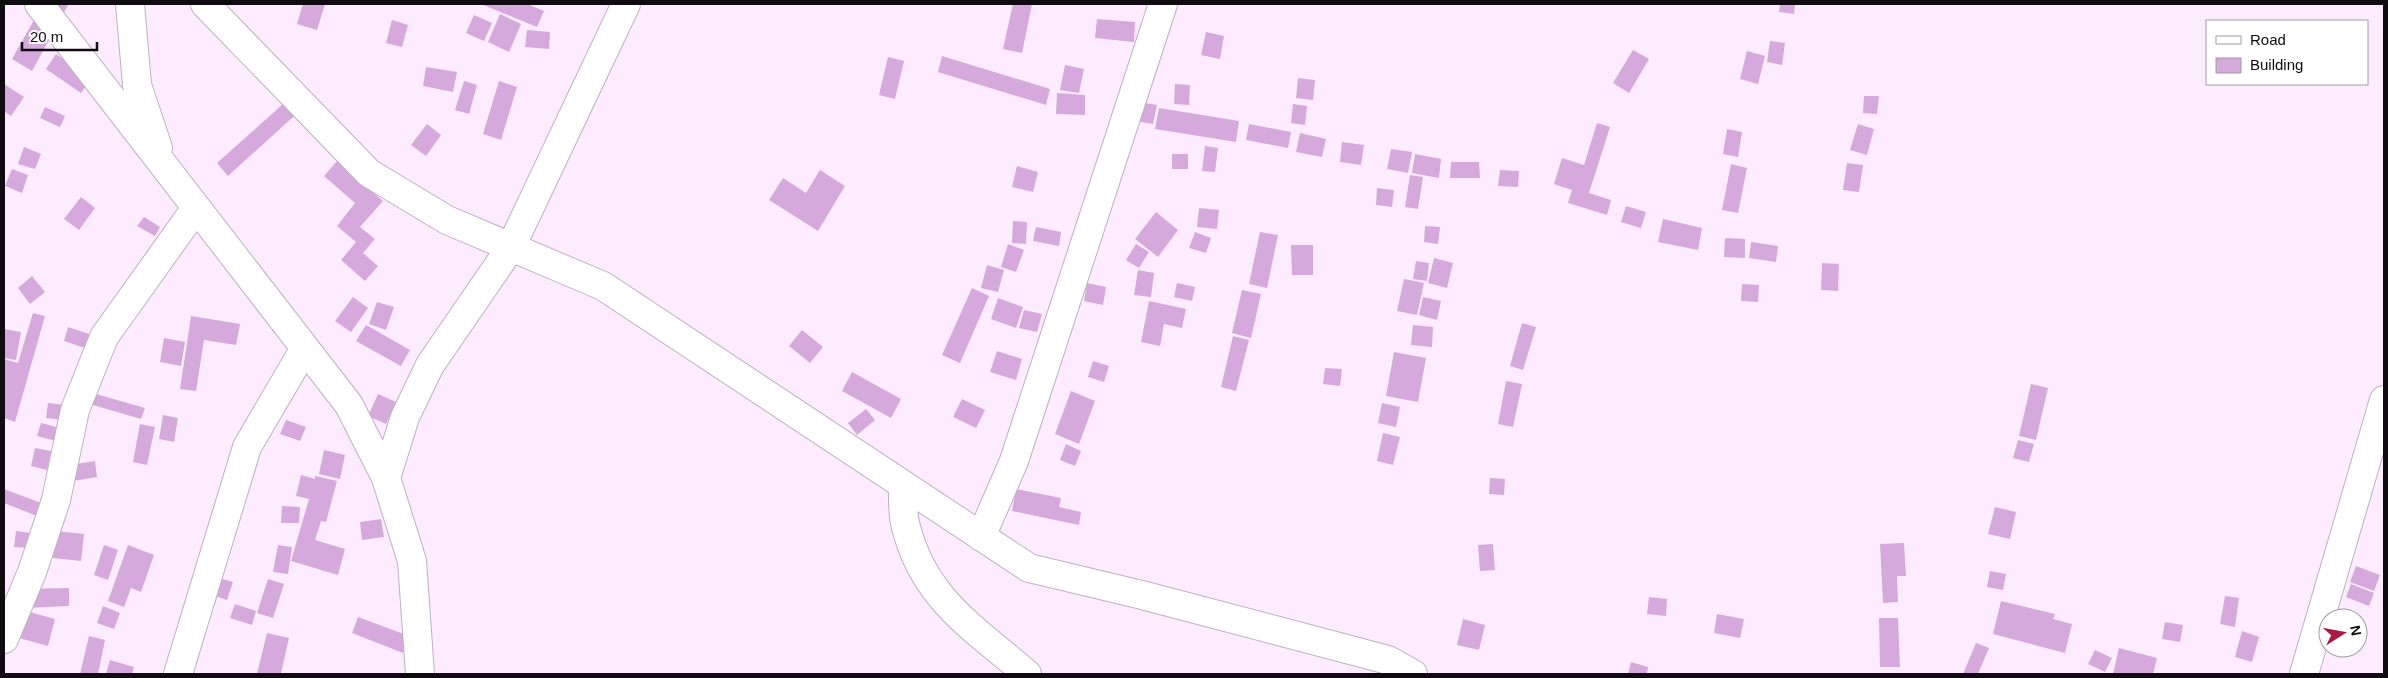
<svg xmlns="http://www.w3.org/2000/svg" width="2388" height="678" font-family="Arial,sans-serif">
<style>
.building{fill:#d5a9db}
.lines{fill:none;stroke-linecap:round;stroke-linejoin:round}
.minor-casing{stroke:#bfafc1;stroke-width:30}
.minor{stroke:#fff;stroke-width:28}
</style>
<rect width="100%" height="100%" fill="#fdecff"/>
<path class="building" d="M43 4 68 5 32 71 12 59Z
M303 4H325L317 30 297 24Z
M481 4H527L544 11 537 27Z
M1013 4H1032L1022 53 1003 49Z
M1780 4H1795L1794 14 1779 12Z
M500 14 521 24 509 52 488 42Z
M474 15 492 23 484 41 466 33Z
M1097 19 1135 22 1134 42 1095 38Z
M392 20 408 25 402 47 386 43Z
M527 30 550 32 549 49 525 47Z
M1206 32 1224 36 1220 59 1201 55Z
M1770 41 1785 43 1782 65 1767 62Z
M1633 50 1649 59 1629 93 1613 83Z
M1747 51 1765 56 1758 84 1740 79Z
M56 54 91 79 81 93 46 69Z
M942 56 1050 89 1046 105 938 72Z
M888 57 904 61 895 99 879 95Z
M1065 65 1084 69 1079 93 1060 90Z
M426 67 457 72 453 92 423 86Z
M1298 78 1315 80 1313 100 1296 98Z
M464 81 477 85 469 114 455 110Z
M499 81 517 87 501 140 483 134Z
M4 84 24 97 11 116 4 111Z
M1175 84 1190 85 1189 105 1174 104Z
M1057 93 1085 95V115L1056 114Z
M292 96 303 108 228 176 217 163Z
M1864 96H1879L1877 114 1863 113Z
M1132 101 1157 105 1153 124 1129 120Z
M1293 104 1307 106 1305 125 1291 123Z
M45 107 65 116 60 127 40 118Z
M1159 108 1239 121 1236 142 1155 129Z
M1597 123 1610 127 1589 193 1611 200 1607 215 1568 203 1572 190 1554 184 1562 158 1584 165Z
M427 124 441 135 426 156 411 145Z
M1249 124 1291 132 1288 148 1246 140Z
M1858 124 1874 129 1867 155 1850 150Z
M1727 129 1742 132 1738 157 1723 154Z
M1300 133 1326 139 1322 157 1296 152Z
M1342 142 1364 145 1361 165 1340 162Z
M1205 146 1218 148 1215 172 1202 171Z
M24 147 41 154 35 169 18 164Z
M1391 149 1412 152 1408 173 1387 169Z
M1172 154H1188V169H1172Z
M1415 154 1441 159 1439 178 1412 173Z
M337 161 383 201 360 227 375 239 363 253 378 266 365 281 341 260 356 242 337 226 355 203 324 176Z
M1451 162H1479L1480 178H1450Z
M1847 163 1863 165 1859 192 1843 190Z
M1731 164 1747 168 1738 213 1722 210Z
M1017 166 1038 172 1033 192 1012 187Z
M12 169 28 175 22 193 5 186Z
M820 170 845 186 818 231 769 200 783 178 806 193Z
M1500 170 1519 171 1518 187 1498 186Z
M1410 175 1423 177 1418 209 1405 207Z
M1377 188 1394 190 1392 207 1376 205Z
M81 197 95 208 79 230 64 219Z
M1626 206 1646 212 1641 228 1621 222Z
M1199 208 1219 210 1217 229 1197 227Z
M1156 212 1178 230 1158 257 1135 239Z
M144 217 160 227 155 236 137 226Z
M1663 219 1702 228 1698 250 1658 242Z
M1013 221 1027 222 1026 244 1012 243Z
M1425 226 1440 227 1438 244 1424 242Z
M1036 227 1061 232 1059 246 1033 241Z
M1195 232 1211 238 1206 253 1189 248Z
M1260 232 1278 235 1267 288 1249 284Z
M1725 238 1745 239V258L1724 257Z
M1751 242 1778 246 1776 262 1749 258Z
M1008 244 1024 250 1016 272 1001 267Z
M1136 244 1149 252 1139 268 1126 260Z
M1291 245H1313V275H1292Z
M1434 258 1453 263 1447 288 1428 283Z
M1416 261 1429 263 1427 281 1413 279Z
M1822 263 1839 264 1838 291 1821 290Z
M987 265 1004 270 998 292 981 288Z
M1138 270 1154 273 1151 297 1134 295Z
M32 276 45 292 30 304 18 288Z
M1404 279 1424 283 1417 315 1397 311Z
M1087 283 1106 287 1103 305 1084 301Z
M1177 283 1195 287 1192 301 1174 297Z
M1742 284 1759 285 1758 302 1741 301Z
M972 288 989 296 960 363 942 355Z
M1242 290 1261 294 1251 338 1232 333Z
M353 297 368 308 351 332 335 321Z
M1423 297 1441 301 1437 320 1419 315Z
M998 298 1023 307 1016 328 991 319Z
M1149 301 1186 309 1182 328 1164 324 1160 346 1141 342Z
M377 302 394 307 386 330 369 324Z
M1024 310 1042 314 1037 332 1019 328Z
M33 313 45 316 15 422 4 418V359L18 363Z
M191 316 240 324 236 345 204 340 196 391 180 389Z
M1522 323 1536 327 1523 370 1510 366Z
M366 325 410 350 401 366 356 341Z
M1413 325 1433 327 1432 347 1411 345Z
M68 327 92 335 88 349 64 341Z
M4 329 21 332 16 360 4 358Z
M802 330 823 347 810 363 789 346Z
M1233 336 1249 340 1236 391 1221 387Z
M164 338 185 342 181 366 160 362Z
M997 351 1022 359 1016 380 990 372Z
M1394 352 1426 358 1418 402 1386 396Z
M1093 361 1109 366 1104 382 1088 377Z
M1325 368 1342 369 1340 386 1323 384Z
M852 372 901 399 891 418 842 391Z
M1506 381 1522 384 1513 427 1498 424Z
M2031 384 2048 388 2036 440 2019 436Z
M1071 391 1095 401 1079 444 1055 434Z
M89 392 145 408 141 419 86 403Z
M378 394 396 402 386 424 368 416Z
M962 399 985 410 976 428 953 417Z
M48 403 66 405 63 420 46 418Z
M1382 403 1400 407 1396 427 1378 423Z
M866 409 875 420 857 435 848 423Z
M163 415 178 418 174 442 159 439Z
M286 420 306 427 300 441 280 434Z
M41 423 60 428 56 441 37 436Z
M140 424 155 427 147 465 133 462Z
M1383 433 1400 437 1393 465 1377 461Z
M2018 440 2034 444 2029 462 2013 458Z
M1066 444 1081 451 1075 466 1060 460Z
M35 448 51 451 47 470 31 466Z
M324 450 345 455 340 479 319 474Z
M95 461 97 477 73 481 70 465Z
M301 475 315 479V476L337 481 326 522 321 521 315 540 345 549 338 575 291 561 309 499 296 496Z
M1490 478 1505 479 1504 495 1489 494Z
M4 489 41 503 37 516 4 503Z
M1016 489 1061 498 1059 507 1081 512 1079 525 1012 511Z
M282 506 300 507 299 523H281Z
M1995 507 2016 512 2010 539 1988 534Z
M381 519 384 537 362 540 360 522Z
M16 531 31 533 29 548 14 547Z
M55 531 84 534 81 561 53 558Z
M1904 543 1906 576H1897L1898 602 1883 603 1880 544Z
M1493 544 1495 570 1480 571 1478 545Z
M104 545 118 550 108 580 94 575Z
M128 545 154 555 141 592 131 588 124 607 108 601Z
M278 545 292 547 288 574 273 572Z
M2356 566 2380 575 2374 591 2350 582Z
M1990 571 2006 574 2003 590 1987 587Z
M212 576 233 582 227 600 207 593Z
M268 579 284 584 273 618 257 613Z
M2351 584 2374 593 2369 606 2346 597Z
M69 588V606L25 608 24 589Z
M2225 596 2239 598 2235 627 2220 624Z
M1649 597 1667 599 1666 616 1647 614Z
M2001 601 2055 614 2053 619 2072 624 2065 653 1993 634Z
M235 604 256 611 252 625 230 618Z
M103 606 120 613 114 629 97 623Z
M19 609 55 619 48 646 12 636Z
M1717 614 1744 619 1740 638 1714 633Z
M358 617 409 636 403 653 352 633Z
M1879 618H1898L1900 667H1880Z
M1463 619 1485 625 1479 650 1457 645Z
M2165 622 2183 625 2180 642 2162 639Z
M2242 631 2259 637 2252 662 2235 657Z
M267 633 289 638 281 673 257 674Z
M89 636 105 640 98 674H80Z
M1976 643 1989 648 1978 674H1963Z
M2119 648 2157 658 2153 674H2113Z
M2095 650 2112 658 2105 672 2088 664Z
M110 660 134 667 132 674H106Z
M1631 662 1648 667 1647 674H1628Z"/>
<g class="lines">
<defs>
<path id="minor" d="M39 4 349 405 386 478 412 561 420 674
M130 4 137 85 158 148
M205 4 369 173 447 220 603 286 1029 568 1142 595 1388 660 1413 674
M386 478 405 417 430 365 511 247 626 4
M903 485C903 498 902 514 906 527 924 599 974 628 1027 674
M981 537 1014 461 1163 4
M4 639 32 572 56 500 75 410 104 337 196 208
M178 674 247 447 305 348
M2304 674 2384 400"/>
</defs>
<use href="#minor" class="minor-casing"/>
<use href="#minor" class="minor"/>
</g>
<rect width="2388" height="678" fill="none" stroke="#100b11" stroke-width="10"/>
<rect x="2206" y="20" width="162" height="65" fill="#ffffff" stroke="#9f9da0"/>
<rect x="2216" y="36" width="25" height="8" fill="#ffffff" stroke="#9f9da0"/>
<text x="2250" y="45" font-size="15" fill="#100b11">Road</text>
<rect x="2216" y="58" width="25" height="15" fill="#d5a9db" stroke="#9f9da0"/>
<text x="2250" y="70" font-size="15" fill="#100b11">Building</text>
<g transform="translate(2343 633) rotate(79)"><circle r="24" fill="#ffffff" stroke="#9f9da0"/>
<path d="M0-4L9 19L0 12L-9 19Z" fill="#ac1844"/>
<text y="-8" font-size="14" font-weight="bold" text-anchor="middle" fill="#100b11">N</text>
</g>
<path d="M22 42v8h75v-8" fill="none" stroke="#100b11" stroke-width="2.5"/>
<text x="30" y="42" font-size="15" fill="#100b11" stroke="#ffffff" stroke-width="4" paint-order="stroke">20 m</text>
</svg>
